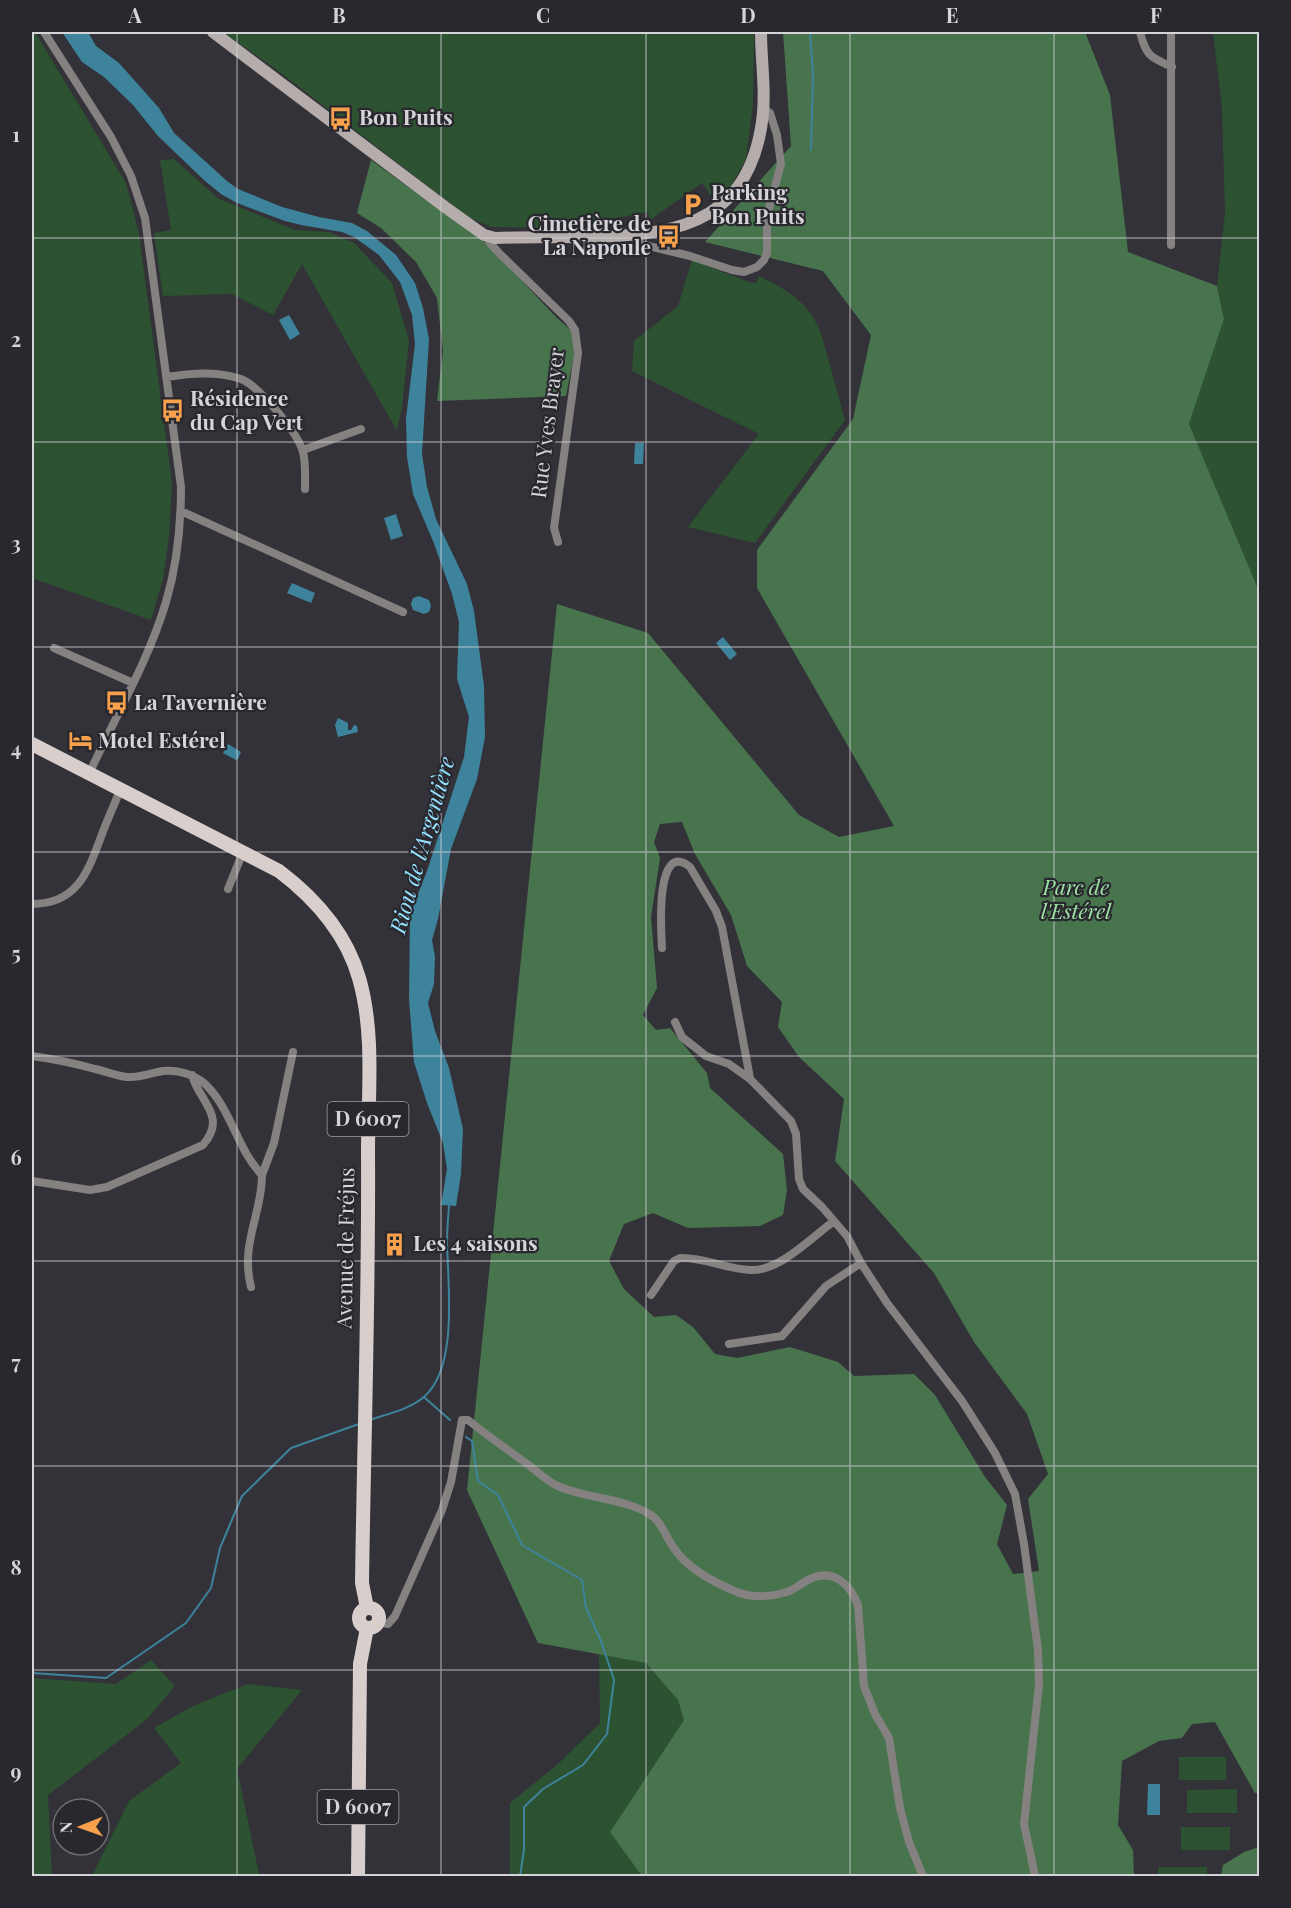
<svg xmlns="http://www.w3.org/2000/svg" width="1291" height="1908" font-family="'Playfair Display',serif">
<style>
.green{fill:#2c5232}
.forest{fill:#47744d;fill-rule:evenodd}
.water{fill:#3e839c}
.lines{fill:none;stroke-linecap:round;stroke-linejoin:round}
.stream{stroke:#3e839c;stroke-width:2}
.street{stroke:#858180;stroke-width:8}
.secondary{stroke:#b4adab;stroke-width:12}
.primary{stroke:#d8cfcd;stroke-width:14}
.grid{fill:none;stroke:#d5d4d8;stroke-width:1.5;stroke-opacity:0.55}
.labels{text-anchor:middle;stroke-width:4.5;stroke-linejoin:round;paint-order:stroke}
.shield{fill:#29282e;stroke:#a1a0a5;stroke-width:1.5}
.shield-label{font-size:20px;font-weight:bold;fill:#d5d4d8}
.poi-label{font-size:21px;font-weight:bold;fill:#d5d4d8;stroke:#29282e;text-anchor:start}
.street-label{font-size:21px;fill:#d5d4d8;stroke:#29282e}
.park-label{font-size:21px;font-style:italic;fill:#9de2a5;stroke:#29282e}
.water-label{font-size:22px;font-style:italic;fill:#93e1ff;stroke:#29282e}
.neatline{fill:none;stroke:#d5d4d8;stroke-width:2}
.grid-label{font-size:20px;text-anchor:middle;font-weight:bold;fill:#d5d4d8}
</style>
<rect width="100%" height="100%" fill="#333238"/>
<path class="green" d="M32 32H35L126 183 139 234 172 483 169 537 163 579 151 620 32 578Z
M223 32H754L753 104 746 159 730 188 716 203 702 183 650 220 648 212 563 228 491 227 468 217 277 70Z
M1213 32H1259V591L1189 424 1224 319 1217 286 1225 213 1222 108Z
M174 159 219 199 295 230 329 232 354 243 392 283 409 341 402 407 397 431 302 264 273 315 232 294 163 296 154 233 171 230 160 160Z
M692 260 749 282 756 283 759 276C788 290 812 304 822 337L845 420 755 543 688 527 759 434 632 371 634 341 678 306Z
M599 1654 646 1663 678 1699 684 1720 610 1832 644 1876H510V1803L558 1764 600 1723Z
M151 1660 175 1686 146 1720 48 1795 52 1876H32V1678L116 1684Z
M248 1684 302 1690 237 1769 259 1874 251 1876H92L129 1801 181 1763 154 1728 195 1705Z
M1179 1757H1226V1780H1179Z
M1237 1789V1813H1187V1790Z
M1181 1827H1230V1850H1181Z
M1158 1867H1207V1876H1158Z"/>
<path class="forest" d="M783 32H1085L1110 95 1128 252 1217 286 1224 319 1189 424 1259 591V1793H1255L1215 1722 1192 1724 1182 1738 1159 1741 1122 1761 1118 1825 1133 1850 1134 1876H642L610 1832 684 1720 678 1700 646 1663 538 1643 467 1490 557 604 648 633 799 815 839 837 894 826 757 588V550L853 419 871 335 823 271 705 242 791 146ZM682 822 695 854 731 915 747 966 782 1002 778 1027 799 1057 844 1099 835 1161 934 1273 974 1342 1027 1414 1048 1474 1028 1499 1039 1571 1013 1574 997 1544 1007 1505 985 1477 935 1395 914 1374 854 1376 838 1362 790 1347 737 1358 715 1354 693 1327 676 1315 654 1317 624 1289 609 1261 624 1224 653 1213 688 1228 760 1226 783 1215 787 1190 783 1154 710 1088 707 1073 670 1028 656 1030 643 1015 657 988 651 917 660 858 654 842 660 824Z
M371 160 488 245 556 317 573 332 574 355 566 396 437 401 443 351 437 298 416 262 381 228 357 213Z
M1259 1847V1876H1221L1223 1865 1244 1852Z"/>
<path class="water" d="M62 32H88L96 46 119 63 159 108 174 133 227 181 238 189 282 207 319 217 352 223 367 231 396 255 415 283 423 308 429 339 422 454 427 487 436 519 467 584 474 611 484 686 485 737 477 779 451 849 438 919 432 940 435 957 434 984 428 1003 435 1031 449 1068 463 1129 461 1174 456 1206 441 1205 447 1169 443 1143 427 1103 414 1062 409 999 410 915 428 868 464 757 469 717 457 679 459 622 452 594 433 541 413 494 407 457 406 419 415 344 412 315 400 282 379 255 354 237 342 232 301 225 285 221 237 203 221 194 205 181 158 136 133 105 104 77 82 62Z
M289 315 300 334 290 340 279 320Z
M635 443H644L643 464H634Z
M396 514 403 536 391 540 384 518Z
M292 583 315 593 311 603 287 593Z
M419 596 429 600 431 606 429 612 424 614 413 610 411 604 413 598Z
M723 637 737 654 730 660 716 643Z
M338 718 348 723V730H351L354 725 357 726 358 732 338 737 335 725Z
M228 744 241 752 238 759 236 760 223 753Z
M1148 1784H1160V1815H1147Z"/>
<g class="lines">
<path class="stream" d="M810 32 813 75 811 150
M425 1398 450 1420
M370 1420C387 1414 411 1409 425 1396 458 1366 448 1285 447 1243 447 1231 448 1218 449 1206
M466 1437 472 1441 478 1481 498 1495 522 1545 582 1580 586 1608 601 1641 614 1680 607 1734 583 1765 543 1789 524 1807V1850L520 1876
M32 1673 106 1678 186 1623 211 1588 220 1548 242 1496 291 1448 359 1424"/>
<path class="street" d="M44 32 111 137 131 176 145 218 181 487C181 525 177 565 166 602 148 662 115 717 89 774
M1140 32C1146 56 1150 57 1172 67
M1171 32V245
M488 236 489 242 499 253 569 321 575 330 578 353 554 528 558 542
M637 236 640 243 644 245 690 256 732 270 744 272 757 267 764 260 767 253V216L781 164 777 135 770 113 763 108
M167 377C192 373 217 371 241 379 259 386 298 433 303 452 306 464 305 477 305 489
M303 450 361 429
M181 511 403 612
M54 648 133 683
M228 889 243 852
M32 904C80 904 89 868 104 829 109 816 115 803 120 790
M662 948C661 931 655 839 690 867L716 911 722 927 750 1078
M675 1022 682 1037 706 1056 729 1064 750 1079 791 1121 796 1134 799 1179 803 1189 822 1207 847 1236 861 1263 887 1303 962 1401 995 1453 1015 1494 1024 1544 1038 1650 1039 1684 1024 1824 1035 1876
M32 1056C53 1059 74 1063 95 1069 105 1071 116 1076 127 1077 140 1078 150 1073 163 1071 179 1069 199 1076 209 1088 232 1113 238 1150 262 1175 262 1215 240 1243 251 1287
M262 1175 274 1143 293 1052
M32 1181 90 1190 107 1187 203 1145C228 1116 199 1102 192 1075
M651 1295 674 1261 680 1258C703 1257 727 1269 750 1270 779 1272 812 1237 834 1221
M729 1344 782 1336 826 1286 861 1263
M378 1622 388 1624 395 1616 442 1510 451 1482 462 1420H468C488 1436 509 1451 530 1466 539 1473 549 1483 560 1487 589 1499 624 1498 651 1515 662 1522 666 1538 674 1548 687 1568 715 1583 737 1592 752 1598 770 1597 786 1592 795 1590 801 1583 810 1579 833 1568 850 1584 858 1605L864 1686 875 1714 889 1738 900 1808 909 1842 923 1876"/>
<path class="secondary" d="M213 32 445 207 484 235 495 238C524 237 553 237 582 237 667 236 744 228 761 128 767 96 761 63 761 32"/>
<path class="primary" d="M32 744 279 871C316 899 346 933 359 978 375 1033 368 1095 368 1151 369 1295 364 1439 362 1583L367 1608
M359 1618a10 10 0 1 1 20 0a10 10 0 1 1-20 0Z
M358 1876 360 1664 367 1628"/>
</g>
<path class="grid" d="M237 32V1876M441 32V1876M646 32V1876M850 32V1876M1054 32V1876M32 238H1260M32 442H1260M32 647H1260M32 852H1260M32 1056H1260M32 1261H1260M32 1466H1260M32 1670H1260"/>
<defs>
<symbol id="bus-bare" viewBox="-9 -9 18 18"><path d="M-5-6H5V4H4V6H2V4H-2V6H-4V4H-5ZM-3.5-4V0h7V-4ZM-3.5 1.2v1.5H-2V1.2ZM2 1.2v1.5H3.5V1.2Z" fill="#f8a04b" stroke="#29282e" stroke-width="2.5" paint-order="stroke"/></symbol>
<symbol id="parking-bare" viewBox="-9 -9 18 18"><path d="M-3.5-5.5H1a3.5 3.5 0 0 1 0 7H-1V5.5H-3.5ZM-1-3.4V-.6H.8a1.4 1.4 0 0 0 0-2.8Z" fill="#f8a04b" stroke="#29282e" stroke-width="2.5" paint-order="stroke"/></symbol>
<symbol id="hotel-bare" viewBox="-9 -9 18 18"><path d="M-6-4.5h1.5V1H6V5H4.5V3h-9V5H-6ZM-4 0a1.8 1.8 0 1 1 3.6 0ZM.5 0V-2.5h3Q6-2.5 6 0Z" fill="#f8a04b" stroke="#29282e" stroke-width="2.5" paint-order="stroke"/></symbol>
<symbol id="building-bare" viewBox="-9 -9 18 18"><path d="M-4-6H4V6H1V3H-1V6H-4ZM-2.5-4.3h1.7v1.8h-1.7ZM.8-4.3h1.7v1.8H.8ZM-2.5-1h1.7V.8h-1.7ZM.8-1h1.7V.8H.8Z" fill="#f8a04b" stroke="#29282e" stroke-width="2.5" paint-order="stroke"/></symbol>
</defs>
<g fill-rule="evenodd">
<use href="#bus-bare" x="324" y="102" width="33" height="33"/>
<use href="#parking-bare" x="676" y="188" width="33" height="33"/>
<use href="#bus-bare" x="652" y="220" width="33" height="33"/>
<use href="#bus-bare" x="156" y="394" width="33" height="33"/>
<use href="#bus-bare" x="100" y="686" width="33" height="33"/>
<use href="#hotel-bare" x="64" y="724" width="33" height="33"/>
<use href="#building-bare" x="378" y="1228" width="33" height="33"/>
</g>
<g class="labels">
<g class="shield">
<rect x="327.5" y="1102" width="81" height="34" rx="4.5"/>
<rect x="317.5" y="1790" width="81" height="34" rx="4.5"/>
</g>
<g class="shield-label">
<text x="368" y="1126">D 6007</text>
<text x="358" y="1814">D 6007</text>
</g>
<g class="poi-label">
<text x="359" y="125">Bon Puits</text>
<text x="711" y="200">Parking<tspan x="711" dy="24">Bon Puits</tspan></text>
<text x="651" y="231" text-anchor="end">Cimetière de<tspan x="651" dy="24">La Napoule</tspan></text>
<text x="190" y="406">Résidence<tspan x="190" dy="24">du Cap Vert</tspan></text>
<text x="134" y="710">La Tavernière</text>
<text x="98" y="748">Motel Estérel</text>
<text x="413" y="1251">Les 4 saisons</text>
</g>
<g class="street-label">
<text transform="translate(548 423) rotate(-83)" y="7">Rue Yves Brayer</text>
<text transform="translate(346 1248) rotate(-89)" y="7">Avenue de Fréjus</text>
</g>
<g class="park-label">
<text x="1076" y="895">Parc de<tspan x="1076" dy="24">l'Estérel</tspan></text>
</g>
<g class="water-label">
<text transform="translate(422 845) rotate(-74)" y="8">Riou de l'Argentière</text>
</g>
</g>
<rect width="1291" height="1908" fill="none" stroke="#29282e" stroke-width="66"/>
<g transform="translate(81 1827) rotate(269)"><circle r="28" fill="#29282e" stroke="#6e6d72" stroke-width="1.5"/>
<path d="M0-4.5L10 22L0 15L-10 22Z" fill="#f8a04b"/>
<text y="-9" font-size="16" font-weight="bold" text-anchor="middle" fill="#d5d4d8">N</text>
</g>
<rect x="33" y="33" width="1225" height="1842" class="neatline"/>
<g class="grid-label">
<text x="135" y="23">A</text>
<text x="339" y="23">B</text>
<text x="543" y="23">C</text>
<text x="748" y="23">D</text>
<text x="952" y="23">E</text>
<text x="1156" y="23">F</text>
<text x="16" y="142">1</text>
<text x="16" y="347">2</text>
<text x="16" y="551">3</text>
<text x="16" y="756">4</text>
<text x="16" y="961">5</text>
<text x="16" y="1165">6</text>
<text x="16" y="1370">7</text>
<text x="16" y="1575">8</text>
<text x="16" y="1779">9</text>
</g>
</svg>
